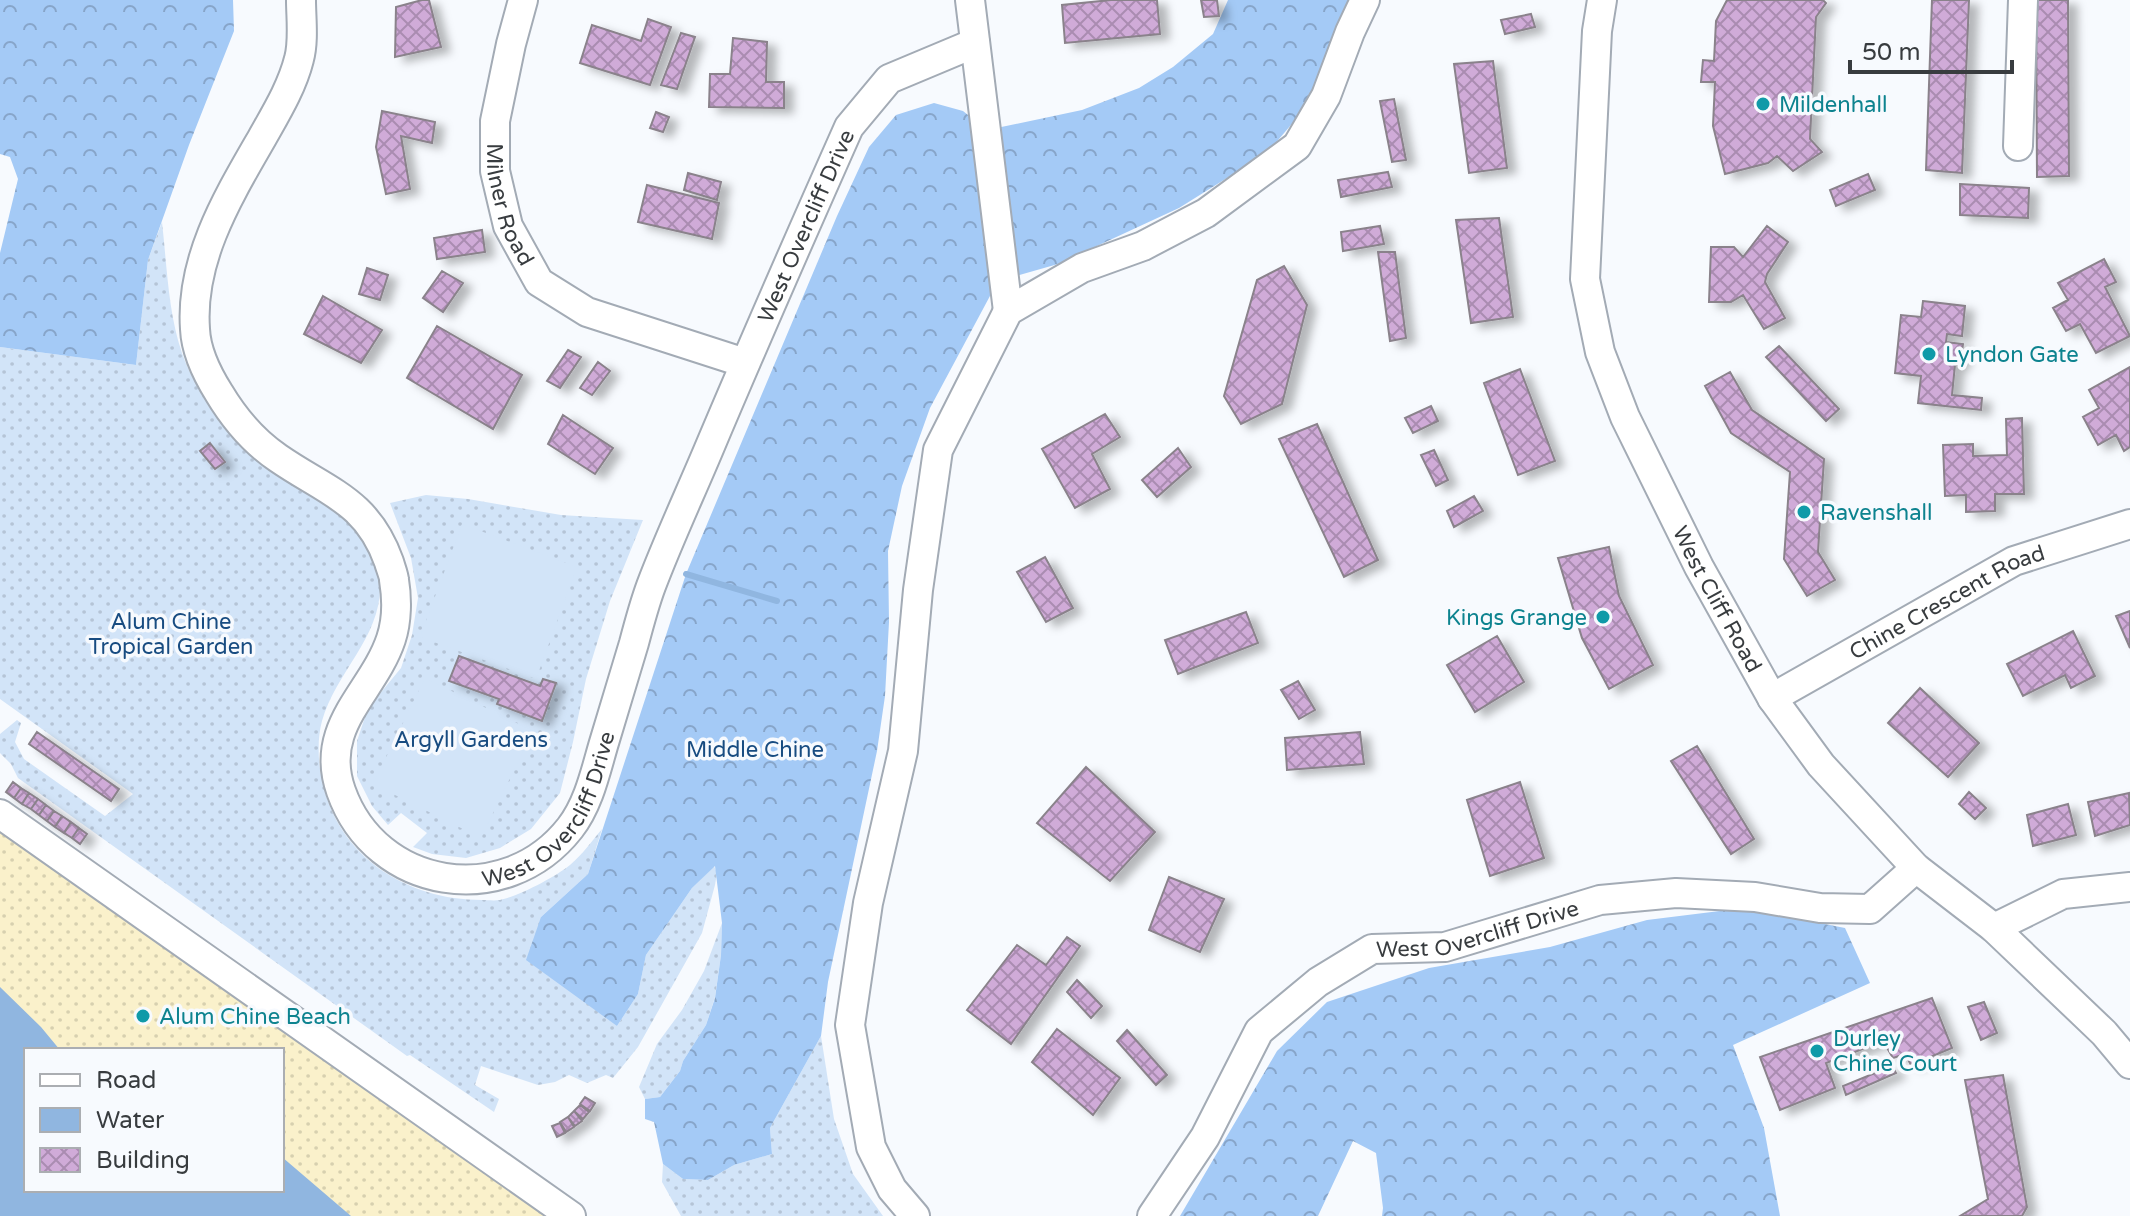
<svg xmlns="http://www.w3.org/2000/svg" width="2130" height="1216" font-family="'Varela Round',sans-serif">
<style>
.grass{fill:url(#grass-dots)}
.forest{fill:url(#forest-crowns)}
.sand{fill:url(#sand-dots)}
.pitch{fill:#d2e4f8}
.water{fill:#90b6e0}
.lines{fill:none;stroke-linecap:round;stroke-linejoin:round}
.stream{stroke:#90b6e0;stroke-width:6}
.building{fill:url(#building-cross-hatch);stroke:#8a828b;stroke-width:2;filter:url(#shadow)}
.minor-casing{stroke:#a3abb5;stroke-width:32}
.minor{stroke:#fff;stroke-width:28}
.culture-dot{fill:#0f9aa8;stroke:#f7fafe;stroke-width:3}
.labels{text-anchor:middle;stroke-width:7;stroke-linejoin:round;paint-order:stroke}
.culture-label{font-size:22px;fill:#0d838f;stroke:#f7fafe;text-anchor:start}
.street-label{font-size:22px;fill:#383c3f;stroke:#f7fafe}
.park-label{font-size:22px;fill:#184c81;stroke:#f7fafe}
</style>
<defs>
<pattern id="grass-dots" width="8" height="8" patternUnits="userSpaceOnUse" patternTransform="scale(2)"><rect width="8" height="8" fill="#d2e4f8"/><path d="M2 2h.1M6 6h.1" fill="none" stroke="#b5c4d6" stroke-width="1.8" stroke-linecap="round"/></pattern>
<pattern id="forest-crowns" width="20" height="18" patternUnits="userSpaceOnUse" patternTransform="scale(2)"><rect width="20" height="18" fill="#a4caf6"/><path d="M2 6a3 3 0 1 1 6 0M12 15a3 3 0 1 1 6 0" fill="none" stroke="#87a5c9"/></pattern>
<pattern id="sand-dots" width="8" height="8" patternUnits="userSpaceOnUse" patternTransform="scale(2)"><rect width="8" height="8" fill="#faf1cb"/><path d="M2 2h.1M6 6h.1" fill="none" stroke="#d7d0af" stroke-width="1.8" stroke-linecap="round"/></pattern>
<pattern id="building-cross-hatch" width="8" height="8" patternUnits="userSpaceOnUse" patternTransform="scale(2)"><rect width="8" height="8" fill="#d0abd8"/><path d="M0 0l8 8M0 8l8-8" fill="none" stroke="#aa8cb1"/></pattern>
<filter id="shadow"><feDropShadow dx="9" dy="5" stdDeviation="4" flood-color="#0004"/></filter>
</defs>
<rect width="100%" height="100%" fill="#f7fafe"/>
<path class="grass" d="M162 222C167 266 168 312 182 353 193 385 217 421 240 445 280 486 358 500 376 559 396 627 338 664 322 721 317 739 318 762 322 780 338 857 407 900 482 900 487 900 494 901 500 900 519 896 555 877 570 865 582 855 592 841 602 829L588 874 541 917 617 1026 638 994 646 955 692 888 714 866 717 873 715 885 702 933 638 1047 613 1078 606 1075 587 1083 569 1075 555 1082 538 1085 481 1066 475 1085 499 1099 494 1112 410 1055 407 1056 18 778 11 764 0 753V734L17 720 21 723 15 742 24 759 105 816 133 794 0 699V347L136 365 148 260Z
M426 495 468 499 561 515 643 520 610 601 586 679 573 742 560 793 531 829 500 848 466 858 432 854 413 847 427 833 401 813 388 825 372 806 357 776V741L368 708 401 668 412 635 418 598 411 558 390 503Z
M722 923 721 955 715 997 706 1025 683 1061 680 1071 660 1097 645 1099 639 1087 657 1044 682 1010 704 971Z
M821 1036 834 1119 853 1174 883 1216H681L662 1182 663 1164 683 1179 708 1180 734 1165 772 1154 770 1128Z"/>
<path class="forest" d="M0 0H233L234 31 189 145 148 260 136 365 0 347V253L18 179 10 157 0 154Z
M1228 0H1348L1308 105 1267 153 1179 208 1058 264 998 281 930 408 902 486 888 551 889 622 885 696 877 751 828 982 821 1036 770 1128 772 1154 734 1165 708 1180 683 1179 663 1164 654 1122 645 1119V1099L660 1097 680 1071 683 1061 706 1025 715 998 721 955 722 923 715 866 692 888 646 955 638 994 617 1026 526 960 541 917 588 874 686 574 837 216 869 147 896 115 934 103 963 111 987 130 1082 110 1139 88 1173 67 1213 34Z
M1744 908 1845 928 1870 983 1733 1045 1764 1128 1780 1216H1382L1383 1208 1376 1153 1353 1141 1318 1216H1180L1277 1051 1327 1002 1429 968 1550 947 1647 920Z"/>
<path class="sand" d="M0 823 563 1216H338L282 1185V1050H54L0 1007Z"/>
<path class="pitch" d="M462 524 577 567 536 679 420 637Z
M425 678 533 731 481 838 373 784Z"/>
<path class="water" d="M0 987 41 1027 60 1050H26V1190H282V1157L351 1216H0Z"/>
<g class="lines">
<path class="stream" d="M686 574 777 601"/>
</g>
<path class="building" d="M422 0H429L441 47 395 57 396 7Z
M1111 0H1157L1160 34 1065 43 1062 5Z
M1201 0H1217L1219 16 1204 17Z
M1727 0H1823L1826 3 1816 17 1810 139 1822 152 1793 171 1777 156 1768 163 1725 174 1713 126 1715 82H1701L1703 60 1714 61 1716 21Z
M1932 0H1969L1962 173 1926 170Z
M2036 0H2068L2069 176 2037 177Z
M1531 14 1535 27 1505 34 1501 20Z
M648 19 671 27 650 85 580 63 592 25 641 41Z
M681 33 695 37 677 89 661 85Z
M733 38 767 42 766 82H784V108L709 107 710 74H730Z
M1493 61 1507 168 1469 173 1454 64Z
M1394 99 1406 160 1392 162 1380 101Z
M382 111 435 122 432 143 401 136 410 189 386 194 376 147Z
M656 112 669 117 663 132 650 128Z
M1388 172 1392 187 1341 197 1338 180Z
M688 173 721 182 717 200 684 190Z
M1868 174 1875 190 1836 206 1830 190Z
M1960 184 2029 188 2028 218 1960 215Z
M647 185 719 203 712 239 638 222Z
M1499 218 1513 317 1471 323 1456 220Z
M1380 226 1384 244 1343 251 1341 232Z
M1767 226 1788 242 1767 274 1765 282 1785 318 1764 329 1743 295 1731 302H1709L1711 247H1734L1743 257Z
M482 230 485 252 437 259 434 238Z
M1378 252H1395L1406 338 1390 341Z
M2104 259 2116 282 2105 287 2130 336 2096 353 2080 324 2066 331 2053 308 2068 300 2058 283Z
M1284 266 1307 305 1282 404 1241 424 1224 396 1257 280Z
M367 268 388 275 380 300 359 294Z
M442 271 463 283 443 312 423 298Z
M323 296 382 330 361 363 304 334Z
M1923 301 1965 306 1962 336 1947 334 1946 342 1963 344 1960 365H1955L1952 395 1982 398 1981 410 1918 403 1921 376 1895 373 1901 315 1921 317Z
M437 326 522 375 493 429 407 378Z
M1779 346 1839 409 1826 421 1766 357Z
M568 350 581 357 560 388 547 381Z
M598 362 610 371 592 395 580 388Z
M2130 367V447L2124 451 2116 435 2098 445 2083 417 2099 408 2089 390Z
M1520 369 1555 461 1518 475 1484 383Z
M1730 372 1752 410 1824 459 1818 552 1835 580 1807 596 1784 559 1790 472 1731 433 1705 386Z
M1431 406 1438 421 1413 433 1405 418Z
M1105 414 1120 437 1092 454 1110 489 1075 508 1042 449Z
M563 415 613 448 595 474 548 444Z
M2022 418 2024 494H1995V511L1966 512V495L1945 496 1943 445 1973 444V456L2007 455 2006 419Z
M1317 424 1378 560 1344 577 1279 439Z
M210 443 225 462 215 469 200 451Z
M1178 448 1191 467 1157 497 1142 480Z
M1434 450 1448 480 1436 486 1421 455Z
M1474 496 1483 511 1454 527 1447 511Z
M1609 547 1619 596 1653 665 1609 689 1582 638 1558 558Z
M1045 557 1073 608 1046 622 1017 572Z
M2130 611V648L2116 616Z
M1246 612 1258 643 1178 674 1165 640Z
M2073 631 2095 676 2071 688 2065 675 2023 696 2007 664Z
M1497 636 1524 682 1475 712 1447 665Z
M459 656 540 686 543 679 556 683 542 721 497 704 499 699 449 681Z
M1298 681 1315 710 1299 719 1281 690Z
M1920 688 1979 743 1948 777 1888 723Z
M37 732 119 789 111 801 29 744Z
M1360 732 1364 764 1287 770 1285 738Z
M1697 746 1754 839 1731 854 1671 761Z
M1086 767 1155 832 1110 881 1037 823Z
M13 782 21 788 14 798 6 792Z
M1520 782 1544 858 1490 876 1467 800Z
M21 788 29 793 22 804 14 798Z
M1969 792 1986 808 1975 819 1959 804Z
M29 793 38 799 31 809 22 804Z
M2129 793 2130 825 2095 836 2088 802Z
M38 799 46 805 39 815 31 809Z
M2068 804 2076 835 2033 846 2027 815Z
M46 805 54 811 47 821 39 815Z
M54 811 62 816 55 827 47 821Z
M62 816 71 822 64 833 55 827Z
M71 822 79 828 72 838 64 833Z
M79 828 87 834 80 844 72 838Z
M1169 877 1224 899 1200 952 1149 930Z
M1067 937 1080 946 1011 1044 967 1010 1017 945 1046 965Z
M1077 980 1102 1006 1091 1018 1067 992Z
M1932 998 1952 1048 1911 1065 1905 1054 1893 1058 1883 1041 1826 1063 1835 1088 1780 1110 1760 1057Z
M1984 1002 1997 1033 1981 1040 1968 1007Z
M1057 1029 1120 1078 1093 1115 1032 1062Z
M1127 1030 1167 1075 1156 1085 1117 1041Z
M1892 1066 1896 1073 1846 1095 1843 1086Z
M2003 1075 2027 1207 2022 1216H1960L1988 1199 1965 1080Z
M585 1097 595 1103 590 1111 580 1104Z
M580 1105 589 1112 583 1119 574 1111Z
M574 1111 582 1121 575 1126 568 1117Z
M568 1117 574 1127 566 1132 560 1122Z
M560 1123 565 1133 557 1137 552 1126Z"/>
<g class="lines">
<defs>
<g id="minor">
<path id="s1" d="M301 0C301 18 304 41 299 59 292 87 276 113 262 138 228 197 190 259 195 329 196 352 207 374 219 393 234 418 253 441 278 458 327 492 367 500 389 562 390 566 394 576 394 580 397 598 397 621 391 639 373 693 318 726 341 791 376 890 505 911 570 828 588 805 595 774 603 746 613 712 624 677 634 643 639 624 644 605 651 586 668 541 689 496 708 451 754 342 801 235 849 127L889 79 975 43"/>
<path id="s2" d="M523 0 511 44 495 121V171L508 226 539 282 587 312 745 363"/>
<path d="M970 0 1008 311"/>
<path id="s3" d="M1602 0 1597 31 1585 279 1600 352 1625 417 1699 567 1772 698 1821 765 1916 868 1994 928 2104 1033 2130 1064"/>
<path d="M2018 146 2023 0"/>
<path id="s4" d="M1772 698 2014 561 2130 524"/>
<path d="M0 814 571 1216"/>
<path d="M1994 928 2063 894 2130 887"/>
<path d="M915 1216 892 1189 871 1147 850 1025 868 903 903 751 918 590 938 450 1008 311 1082 268 1143 246 1206 213 1297 146 1326 96 1350 32 1365 0"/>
<path id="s5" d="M1152 1216 1205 1137 1259 1031 1318 982 1372 949 1445 947 1600 900 1676 893 1755 897 1820 908 1870 909 1916 868"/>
</g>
</defs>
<use href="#minor" class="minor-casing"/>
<use href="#minor" class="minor"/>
</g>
<g class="culture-dot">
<circle cx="1763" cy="104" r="8"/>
<circle cx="1929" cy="354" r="8"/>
<circle cx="1804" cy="512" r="8"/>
<circle cx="1603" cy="617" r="8"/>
<circle cx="143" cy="1016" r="8"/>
<circle cx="1817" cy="1051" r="8"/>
</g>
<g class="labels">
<g class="culture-label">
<text x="1779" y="112">Mildenhall</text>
<text x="1945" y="362">Lyndon Gate</text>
<text x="1820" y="520">Ravenshall</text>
<text x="1587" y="625" text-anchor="end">Kings Grange</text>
<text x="159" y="1024">Alum Chine Beach</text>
<text x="1833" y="1046">Durley<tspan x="1833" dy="25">Chine Court</tspan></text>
</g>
<g class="street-label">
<text dy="8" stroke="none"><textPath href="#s2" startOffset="210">Milner Road</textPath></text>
<text dy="8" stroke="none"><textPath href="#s1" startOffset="1842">West Overcliff Drive</textPath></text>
<text dy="8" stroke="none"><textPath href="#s3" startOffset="628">West Cliff Road</textPath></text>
<text dy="8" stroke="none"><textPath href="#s4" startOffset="200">Chine Crescent Road</textPath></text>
<text dy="8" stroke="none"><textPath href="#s1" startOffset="1194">West Overcliff Drive</textPath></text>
<text dy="8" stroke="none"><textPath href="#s5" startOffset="462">West Overcliff Drive</textPath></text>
</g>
<g class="park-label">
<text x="171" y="629">Alum Chine<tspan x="171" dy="25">Tropical Garden</tspan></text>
<text x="471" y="747">Argyll Gardens</text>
<text x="755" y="757">Middle Chine</text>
</g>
</g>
<rect x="24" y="1048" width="260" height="144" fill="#f7fafe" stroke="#abaeb2" stroke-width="2"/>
<rect x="40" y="1074" width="40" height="12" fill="#ffffff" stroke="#abaeb2" stroke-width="2"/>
<text x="96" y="1088" font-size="24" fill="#383c3f">Road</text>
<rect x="40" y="1108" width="40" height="24" fill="#90b6e0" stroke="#abaeb2" stroke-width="2"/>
<text x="96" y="1128" font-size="24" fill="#383c3f">Water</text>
<rect x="40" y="1148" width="40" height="24" fill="url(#building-cross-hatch)" stroke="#abaeb2" stroke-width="2"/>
<text x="96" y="1168" font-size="24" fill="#383c3f">Building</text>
<path d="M1850 60v12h162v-12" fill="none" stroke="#383c3f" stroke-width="4"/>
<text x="1862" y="60" font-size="24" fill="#383c3f" stroke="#f7fafe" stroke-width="6" paint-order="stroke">50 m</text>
</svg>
